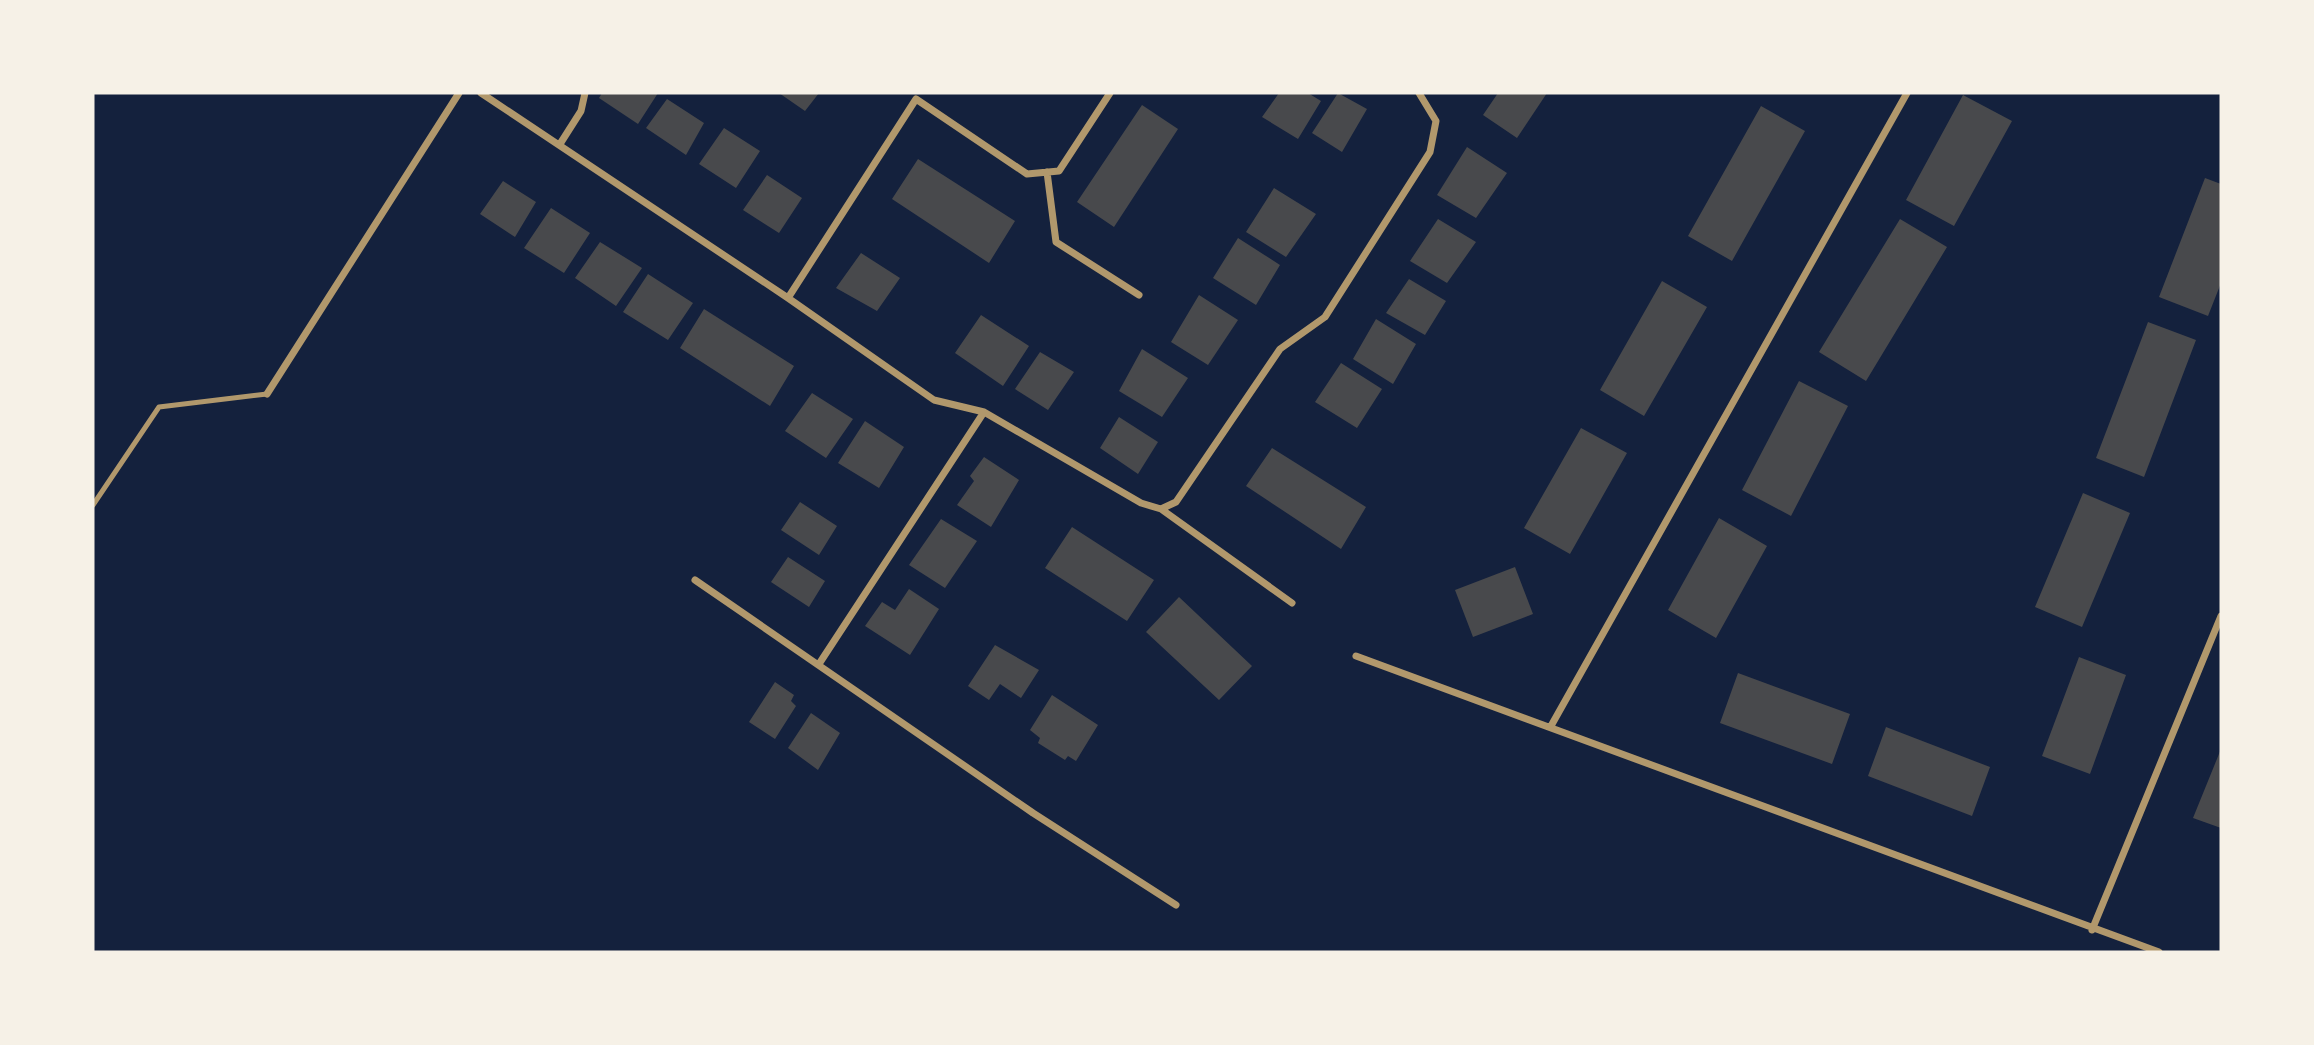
<svg xmlns="http://www.w3.org/2000/svg" width="2314" height="1045" font-family="Montserrat,sans-serif">
<style>
.building{fill:#48494c}
.lines{fill:none;stroke-linecap:round;stroke-linejoin:round}
.service{stroke:#b1986c;stroke-width:5}
.minor{stroke:#b1986c;stroke-width:7}
</style>
<rect width="100%" height="100%" fill="#14213d"/>
<path class="building" d="M602 93H658L638 124 599 98Z
M779 93H819L805 111Z
M1279 93H1308L1321 101 1298 139 1262 117Z
M1338 93 1367 109 1342 152 1312 133Z
M1498 93H1547L1517 138 1483 115Z
M1963 95 2012 121 1954 226 1906 200Z
M667 99 704 123 686 155 646 128Z
M1142 105 1178 129 1114 227 1077 202Z
M1761 106 1805 131 1732 261 1688 236Z
M724 128 760 151 736 188 699 164Z
M1467 147 1507 173 1476 218 1437 195Z
M918 159 1015 221 989 263 892 199Z
M767 175 802 198 779 233 743 210Z
M2205 178 2221 184V283L2208 316 2159 297Z
M503 181 536 202 515 237 480 214Z
M1274 188 1316 214 1286 257 1246 232Z
M551 208 590 233 564 273 524 248Z
M1438 219 1476 242 1447 283 1410 261Z
M1900 219 1947 247 1866 381 1819 352Z
M1238 238 1280 265 1256 305 1213 278Z
M600 242 642 268 616 306 575 278Z
M861 253 900 278 877 311 836 288Z
M648 274 693 303 668 340 623 312Z
M1409 279 1446 301 1425 335 1386 313Z
M1662 281 1707 307 1644 416 1600 390Z
M1199 295 1238 320 1208 365 1171 342Z
M704 309 794 366 770 406 680 348Z
M981 315 1029 346 1003 386 955 353Z
M1376 319 1416 344 1393 384 1353 359Z
M2148 322 2196 340 2144 477 2096 458Z
M1142 349 1188 378 1162 417 1119 391Z
M1040 352 1074 372 1048 410 1015 389Z
M1341 363 1382 389 1357 428 1315 402Z
M1799 381 1848 406 1791 516 1742 490Z
M812 393 853 419 826 458 785 431Z
M1119 417 1158 442 1138 474 1100 448Z
M865 421 904 447 879 488 838 463Z
M1581 428 1627 453 1570 554 1524 528Z
M1272 448 1366 507 1341 549 1246 486Z
M984 457 1019 480 991 527 957 505 974 481 970 476Z
M2083 493 2130 513 2082 627 2035 607Z
M800 502 837 526 819 555 781 530Z
M1719 518 1767 546 1716 638 1668 610Z
M941 519 977 541 945 588 909 565Z
M1072 527 1154 580 1127 621 1045 568Z
M788 557 825 581 809 607 771 582Z
M1515 567 1533 614 1473 637 1455 590Z
M909 589 939 609 910 655 865 626 882 602 895 610Z
M1179 597 1252 666 1219 700 1146 632Z
M995 645 1039 670 1021 698 1000 684 989 700 968 686Z
M2079 657 2126 675 2090 774 2042 756Z
M1738 673 1850 714 1832 764 1720 723Z
M775 682 794 695 791 701 796 706 775 739 749 722Z
M1052 695 1098 725 1076 761 1068 756 1065 760 1038 743 1040 738 1030 730Z
M811 713 840 733 818 770 788 748Z
M1886 727 1990 767 1972 816 1868 776Z
M2221 749V828L2193 818Z"/>
<g class="lines">
<path class="service" d="M93 505 159 407 267 394"/>
<path class="minor" d="M481 93 788 298 934 400 984 412 1141 503 1161 509 1176 502 1280 349 1325 317 1430 152 1436 121 1419 93
M560 144 581 111 585 93
M1047 172 1056 242 1139 295
M788 298 916 99 1027 174 1059 171 1110 93
M267 394 459 93
M1161 509 1292 603
M695 580 1033 813 1176 905
M1356 656 2159 952
M819 664 984 412
M1551 726 1907 93
M2092 930 2221 616"/>
</g>
<rect width="2314" height="1045" fill="none" stroke="#f6f1e7" stroke-width="189"/>
</svg>
